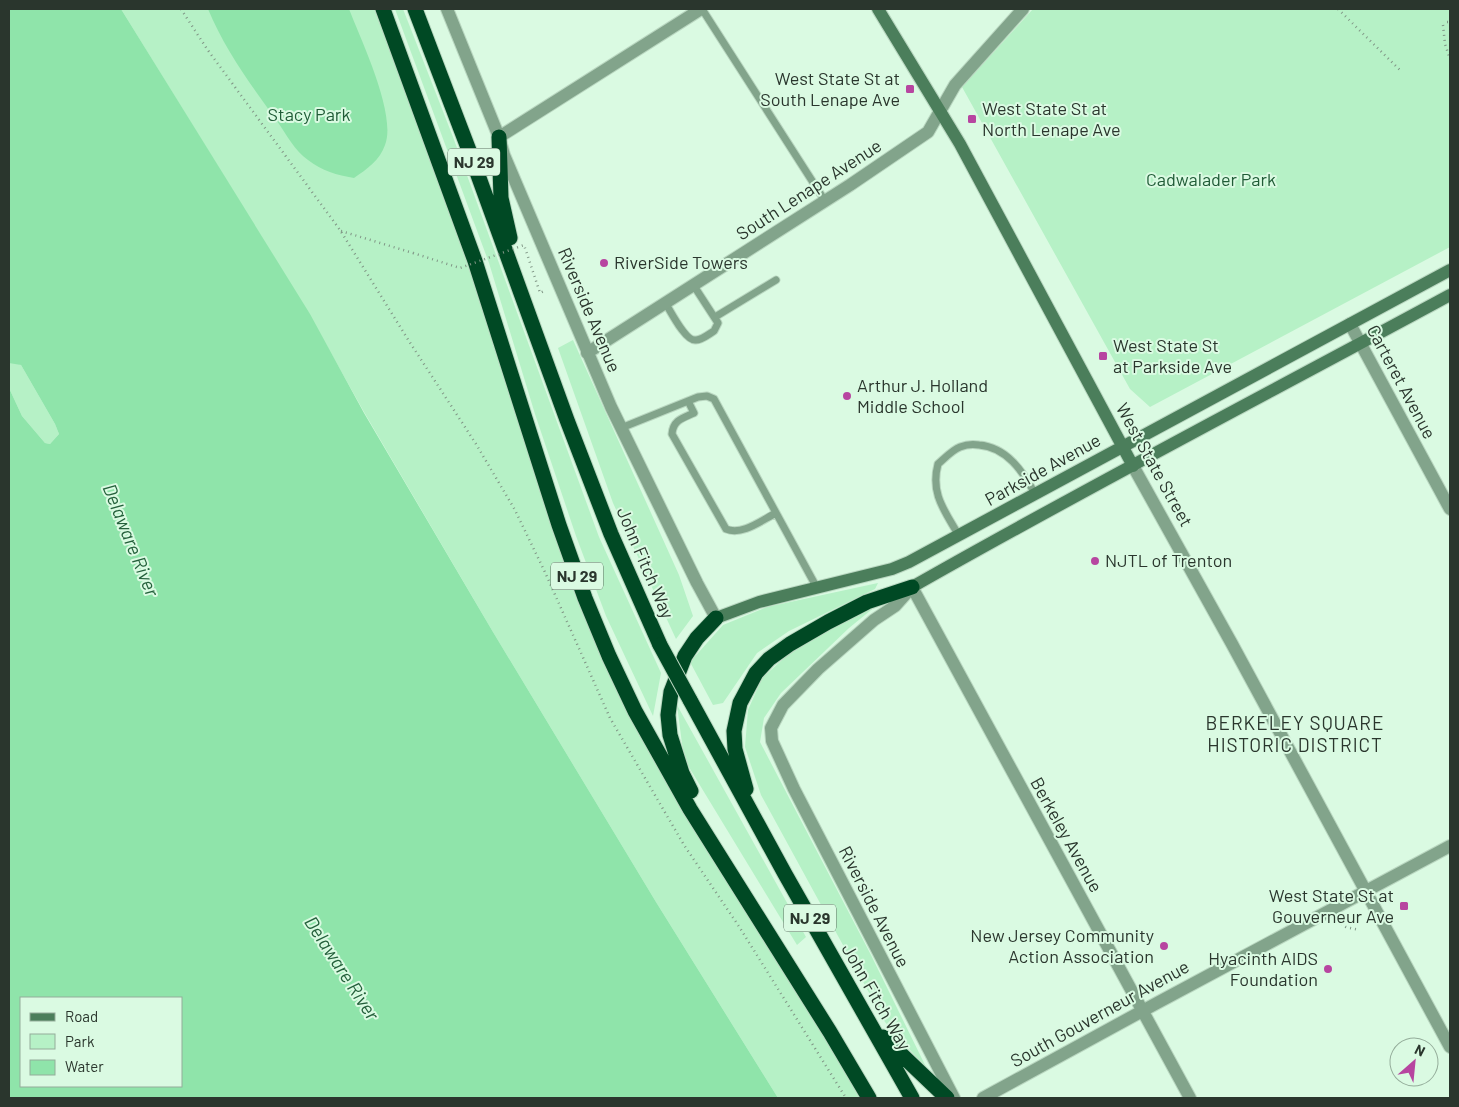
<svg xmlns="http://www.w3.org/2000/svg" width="1459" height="1107" font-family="Barlow,sans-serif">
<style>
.green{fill:#b6f1c6}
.water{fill:#8fe4aa;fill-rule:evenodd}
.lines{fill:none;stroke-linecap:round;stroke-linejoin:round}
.service-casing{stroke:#bad7c1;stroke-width:9}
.minor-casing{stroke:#bad7c1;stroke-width:14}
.tertiary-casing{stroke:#bad7c1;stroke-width:14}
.secondary-casing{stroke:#bad7c1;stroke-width:14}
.motorway-casing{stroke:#bad7c1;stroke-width:17}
.path{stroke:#809686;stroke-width:2.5;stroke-dasharray:1 4;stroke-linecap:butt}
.service{stroke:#82a48b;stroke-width:7}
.minor{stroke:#82a48b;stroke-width:12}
.tertiary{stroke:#82a48b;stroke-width:12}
.secondary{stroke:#4b7e5b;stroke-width:12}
.motorway{stroke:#004924;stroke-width:15}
.motorway-bridge-casing{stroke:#bad7c1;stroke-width:17;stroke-linecap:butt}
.path-bridge{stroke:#809686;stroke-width:2.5;stroke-dasharray:1 4;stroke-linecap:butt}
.motorway-bridge{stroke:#004924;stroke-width:15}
.poi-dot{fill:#b745a0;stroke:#dafae2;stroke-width:2}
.labels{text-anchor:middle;stroke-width:4;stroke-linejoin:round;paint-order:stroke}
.shield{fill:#dafae2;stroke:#5f7163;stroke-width:1}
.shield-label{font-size:16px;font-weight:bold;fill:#2a362d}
.poi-label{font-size:18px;fill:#2a362d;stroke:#dafae2;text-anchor:start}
.park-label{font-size:18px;fill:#205c37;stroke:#dafae2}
.street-label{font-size:18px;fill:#2a362d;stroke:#dafae2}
.water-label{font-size:19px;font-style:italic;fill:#24603b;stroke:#dafae2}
.neighbourhood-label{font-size:19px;letter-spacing:1px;fill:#2a362d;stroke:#dafae2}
</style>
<rect width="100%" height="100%" fill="#dafae2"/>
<path class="green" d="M121 9H383L609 656 870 1098H778L656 902 493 632 364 412 309 314Z
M395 9H403L453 137 599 537 661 673 653 716 606 616 576 536 535 414 489 263Z
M1033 9H1450V247L1150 407 1130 389 962 87Z
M573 340 679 575 693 616 676 639 613 503 558 348Z
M14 362 21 365 55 424 59 434 50 444 45 443 22 416 9 388V363Z
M878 583 875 589 789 631 757 653 723 703 713 705 690 662 723 625 767 607Z
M876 606 849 628 781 693 764 718 760 742 871 955 927 1069 885 1022 761 795 745 747 748 710 762 678 800 644Z
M677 705 806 937 797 945 684 759Z"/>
<path class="water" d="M9 9H121L310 314 364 413 493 632 656 902 778 1098H9V388L22 416 45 443 50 444 59 434 55 424 21 365 9 363ZM21 998H181V1086H21Z
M208 9H349C361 40 397 115 385 145 380 160 367 169 354 178 337 175 322 171 308 160 295 151 286 134 277 121 251 85 225 50 208 9Z"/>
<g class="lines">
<defs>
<path id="service" d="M702 9 825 201
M666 304C671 312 686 342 696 340 702 340 709 334 714 331L718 323 694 286
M715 317 776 280
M688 401 694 413C683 418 673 420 672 434L726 529C742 536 762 520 776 513
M621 428 698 397 707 396 714 399 817 588
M959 536C945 511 930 494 938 464 944 459 952 450 960 447 965 445 973 444 979 445 1006 447 1023 471 1035 494"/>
<path id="minor" d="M447 9 499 137 504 155 611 407 697 583 716 618
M499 137 701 9
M1350 324 1450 509
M587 353 850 185 928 132 955 85 1023 9
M954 1098 794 789 772 741 771 728 783 705 818 669 874 620 895 606 912 587 1190 1098
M983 1098 1157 1003 1450 846"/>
<path id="tertiary" d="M1133 466 1232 644 1450 1047"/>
<path id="secondary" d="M878 9 960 144 1133 466
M912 587C1089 486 1271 392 1450 295
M716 618 759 602 892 569 909 562 1450 270"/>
<path id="motorway" d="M383 9 475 261 559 525 585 598 609 656 635 711 690 809 830 1032 869 1098
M415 9 470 153 567 420 611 534 660 645
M499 137 501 198 510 238
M690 700 785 874 912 1098
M746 789 735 749 734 731 740 703 756 673 769 659 790 644 828 622 867 602 912 587
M691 791 682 773 670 735 668 715 671 692 685 656 697 638 716 618
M883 1037 947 1098"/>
</defs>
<use href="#service" class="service-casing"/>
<use href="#minor" class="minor-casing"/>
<use href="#tertiary" class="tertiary-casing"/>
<use href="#secondary" class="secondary-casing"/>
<use href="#motorway" class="motorway-casing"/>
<path class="path" d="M181 9 207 49 340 230 407 338 476 444 515 510 544 570 610 718 684 845 740 928 846 1098
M1338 9 1402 72
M1447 22H1450
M1443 25 1445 44 1450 59
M341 231 413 253
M1337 921 1346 927 1359 930"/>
<use href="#service" class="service"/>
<use href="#minor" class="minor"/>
<use href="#tertiary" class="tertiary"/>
<use href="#secondary" class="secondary"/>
<use href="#motorway" class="motorway"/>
<defs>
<path id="motorway-bridge" d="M660 645 690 700"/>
</defs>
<use href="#motorway-bridge" class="motorway-bridge-casing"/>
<path class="path-bridge" d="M413 253 460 268 524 245 540 293 544 291"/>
<use href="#motorway-bridge" class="motorway-bridge"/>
</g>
<g class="poi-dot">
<rect x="905" y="84" width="10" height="10" rx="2.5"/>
<rect x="967" y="114" width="10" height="10" rx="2.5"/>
<circle cx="604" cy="263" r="5"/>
<rect x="1098" y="351" width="10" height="10" rx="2.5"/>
<circle cx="847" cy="396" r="5"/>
<circle cx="1095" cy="561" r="5"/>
<rect x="1399" y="901" width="10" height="10" rx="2.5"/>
<circle cx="1164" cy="946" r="5"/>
<circle cx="1328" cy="969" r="5"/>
</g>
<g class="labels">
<g class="shield">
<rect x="448" y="148.5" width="52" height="27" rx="4"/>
<rect x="551" y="562.5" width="52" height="27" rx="4"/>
<rect x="784" y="904.5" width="52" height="27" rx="4"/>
</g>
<g class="shield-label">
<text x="474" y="168">NJ 29</text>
<text x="577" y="582">NJ 29</text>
<text x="810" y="924">NJ 29</text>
</g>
<g class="poi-label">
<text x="900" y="85" text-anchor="end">West State St at<tspan x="900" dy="21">South Lenape Ave</tspan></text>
<text x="982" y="115">West State St at<tspan x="982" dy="21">North Lenape Ave</tspan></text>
<text x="614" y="269">RiverSide Towers</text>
<text x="1113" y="352">West State St<tspan x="1113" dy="21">at Parkside Ave</tspan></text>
<text x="857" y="392">Arthur J. Holland<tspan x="857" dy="21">Middle School</tspan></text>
<text x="1105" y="567">NJTL of Trenton</text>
<text x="1394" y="902" text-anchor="end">West State St at<tspan x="1394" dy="21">Gouverneur Ave</tspan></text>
<text x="1154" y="942" text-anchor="end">New Jersey Community<tspan x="1154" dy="21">Action Association</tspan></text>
<text x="1318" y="965" text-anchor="end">Hyacinth AIDS<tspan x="1318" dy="21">Foundation</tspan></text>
</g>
<g class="park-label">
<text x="309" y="121">Stacy Park</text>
<text x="1211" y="186">Cadwalader Park</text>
</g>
<g class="street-label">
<text transform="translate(809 190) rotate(-33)" y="6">South Lenape Avenue</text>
<text transform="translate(589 310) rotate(67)" y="6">Riverside Avenue</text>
<text transform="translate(1401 382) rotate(62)" y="6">Carteret Avenue</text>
<text transform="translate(1154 465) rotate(61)" y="6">West State Street</text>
<text transform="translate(1043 470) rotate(-29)" y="6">Parkside Avenue</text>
<text transform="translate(645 563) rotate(67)" y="6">John Fitch Way</text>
<text transform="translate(1066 835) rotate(61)" y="6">Berkeley Avenue</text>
<text transform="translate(874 907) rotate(63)" y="6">Riverside Avenue</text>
<text transform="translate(876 997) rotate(60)" y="6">John Fitch Way</text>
<text transform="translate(1100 1014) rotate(-29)" y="6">South Gouverneur Avenue</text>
</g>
<g class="water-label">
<text transform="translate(131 540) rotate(68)" y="7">Delaware River</text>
<text transform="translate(342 968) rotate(57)" y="7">Delaware River</text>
</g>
<g class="neighbourhood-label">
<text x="1295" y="730">BERKELEY SQUARE<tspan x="1295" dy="22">HISTORIC DISTRICT</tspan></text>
</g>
</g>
<rect width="1459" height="1107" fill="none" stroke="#2a362d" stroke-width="20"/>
<rect x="20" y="997" width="162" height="90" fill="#dafae2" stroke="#94ac9a"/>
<rect x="30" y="1013" width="25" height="8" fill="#4b7e5b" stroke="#94ac9a"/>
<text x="65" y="1022" font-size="15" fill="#2a362d">Road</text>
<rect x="30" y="1034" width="25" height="15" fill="#b6f1c6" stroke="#94ac9a"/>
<text x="65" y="1047" font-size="15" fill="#2a362d">Park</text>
<rect x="30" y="1060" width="25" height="15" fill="#8fe4aa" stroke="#94ac9a"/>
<text x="65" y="1072" font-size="15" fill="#2a362d">Water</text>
<g transform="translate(1414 1062) rotate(27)"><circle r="24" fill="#dafae2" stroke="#94ac9a"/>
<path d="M0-4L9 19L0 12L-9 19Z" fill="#b745a0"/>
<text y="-8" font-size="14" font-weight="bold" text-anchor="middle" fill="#2a362d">N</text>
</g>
</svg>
